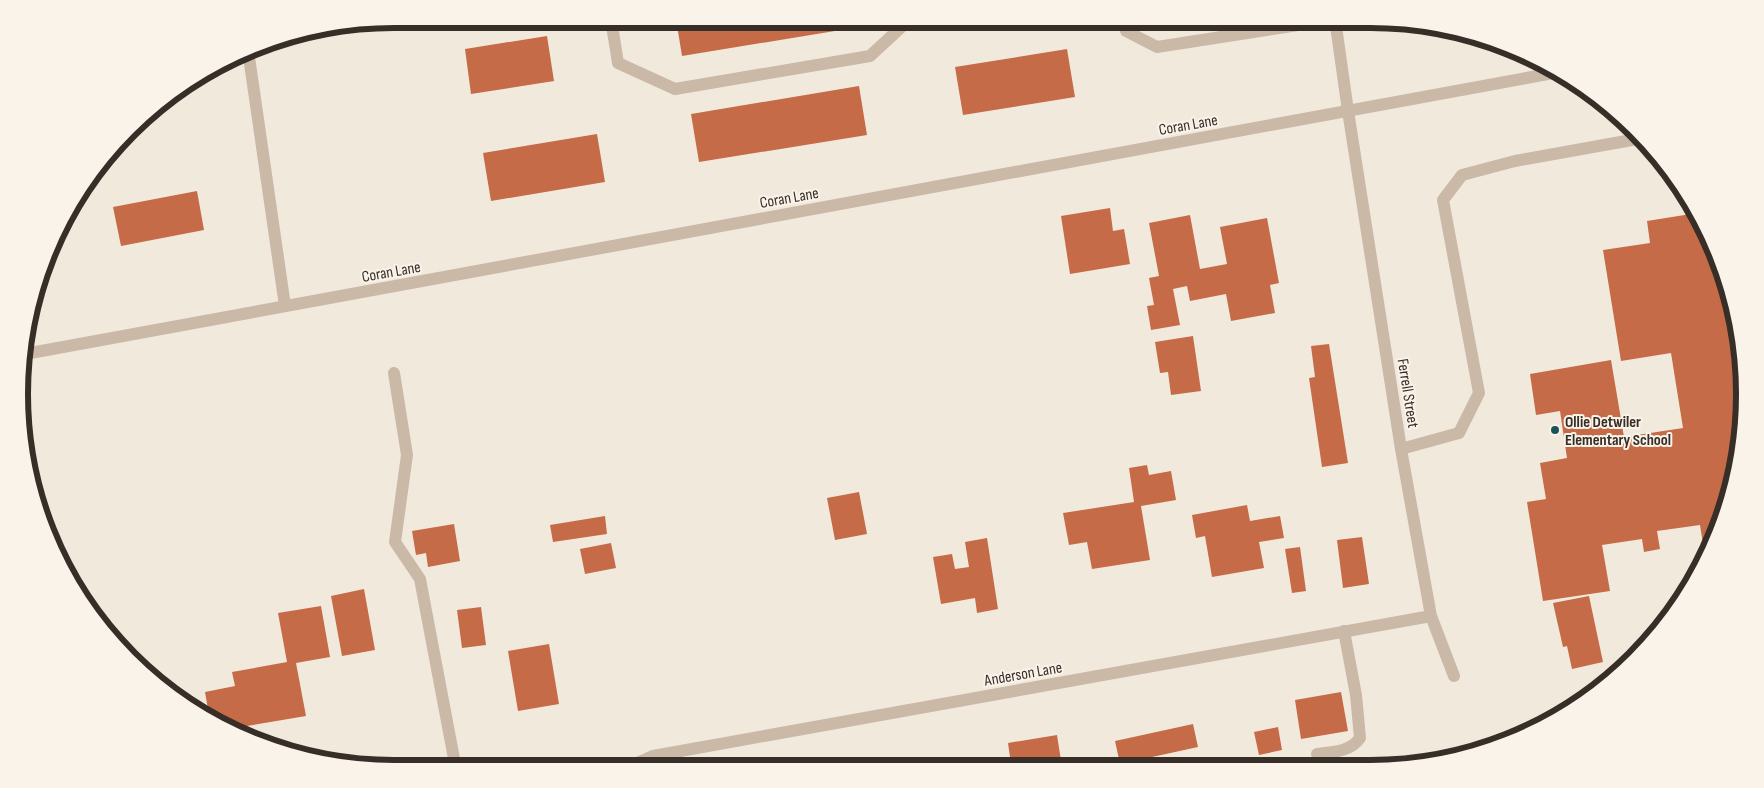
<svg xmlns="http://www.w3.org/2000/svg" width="1764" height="788" font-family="'Sofia Sans Condensed',sans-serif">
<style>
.building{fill:#c66b47}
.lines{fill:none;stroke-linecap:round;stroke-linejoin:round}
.lane{stroke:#cbb9a8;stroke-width:12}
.street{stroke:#cbb9a8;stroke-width:12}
.poi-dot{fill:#1e5359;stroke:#faf3e9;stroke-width:2}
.labels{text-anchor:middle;stroke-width:4;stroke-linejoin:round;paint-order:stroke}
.street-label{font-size:16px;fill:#372e28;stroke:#faf3e9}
.poi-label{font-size:16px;font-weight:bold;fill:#372e28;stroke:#faf3e9;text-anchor:start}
.rim{fill:none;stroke:#372e28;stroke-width:6}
</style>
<rect width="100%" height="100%" fill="#f2e9dd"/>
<path class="building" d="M676 19H845L847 29 682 56Z
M547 36 554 81 471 94 465 49Z
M1067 49 1075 97 963 115 955 67Z
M859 86 867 135 699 162 691 114Z
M597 134 605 182 491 201 483 153Z
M197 191 204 230 121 246 113 207Z
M1110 208 1113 231 1124 229 1130 264 1070 274 1061 216Z
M1697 213 1717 250 1738 321 1745 394 1738 467 1717 537 1705 557 1700 525 1657 531 1660 549 1644 552 1642 539 1602 545 1610 591 1543 601 1527 502 1546 499 1540 463 1567 458 1560 411 1536 415 1530 374 1611 360 1624 437 1683 428 1671 353 1621 361 1603 250 1650 243 1647 221Z
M1190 215 1200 269 1227 264 1220 227 1267 218 1279 283 1270 285 1275 313 1231 321 1226 294 1190 301 1187 286 1173 289 1180 325 1151 330 1147 306 1154 305 1149 278 1159 276 1149 223Z
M1193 336 1201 391 1171 395 1168 372 1160 373 1155 342Z
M1329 344 1348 463 1322 467 1309 378 1315 377 1311 346Z
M1147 465 1149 475 1171 471 1176 500 1141 506 1150 560 1092 569 1087 542 1069 545 1063 513 1134 502 1129 468Z
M859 492 867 534 835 540 827 498Z
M1247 505 1250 521 1280 516 1284 538 1259 542 1264 568 1212 577 1205 536 1196 538 1192 515Z
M605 516 607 534 553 542 550 525Z
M454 524 460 561 428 567 426 553 416 555 412 531Z
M1362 537 1369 584 1343 588 1337 540Z
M987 538 998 609 977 613 975 598 941 604 933 557 952 554 955 569 969 567 965 542Z
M611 543 616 568 585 574 580 549Z
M1300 547 1306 591 1292 593 1285 549Z
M364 589 375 650 342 656 331 596Z
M1589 596 1603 662 1572 669 1567 646 1563 647 1553 603Z
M321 606 330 657 296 663 306 716 247 726 249 740 209 715 205 692 235 686 232 672 287 662 278 613Z
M481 607 486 645 462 648 457 610Z
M549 644 559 704 518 711 508 651Z
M1341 692 1348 731 1301 739 1295 700Z
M1193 724 1198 747 1120 764 1115 741Z
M1278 727 1282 750 1259 755 1254 732Z
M1057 735 1062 767H996L995 759 1010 757 1008 743Z"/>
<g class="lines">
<path class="lane" d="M611 19 618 63 675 89 870 56 910 19
M1124 19 1126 31 1157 47 1337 19
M1335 19 1348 111
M248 50 285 306
M394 373 407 455 395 542 420 579 456 769
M1401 449 1459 433 1479 393 1443 200 1462 175 1515 161 1643 138
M73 586H76
M1317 754C1333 752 1350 752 1360 738L1356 695 1344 631"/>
<path class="street" d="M1348 111 1401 449 1431 616 1454 676
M25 354 1559 72
M624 769 653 756 1431 616"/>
</g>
<circle class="poi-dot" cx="1555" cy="430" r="5"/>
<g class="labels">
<g class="street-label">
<text transform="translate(1188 124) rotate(-10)" y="6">Coran Lane</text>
<text transform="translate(789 197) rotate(-10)" y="6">Coran Lane</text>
<text transform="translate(391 271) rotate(-10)" y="6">Coran Lane</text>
<text transform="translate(1409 393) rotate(81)" y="6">Ferrell Street</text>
<text transform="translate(1023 673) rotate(-10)" y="6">Anderson Lane</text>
</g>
<g class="poi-label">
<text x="1565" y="427">Ollie Detwiler<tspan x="1565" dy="18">Elementary School</tspan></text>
</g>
</g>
<path d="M0 0H1764V788H0ZM394 28H1370A366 366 0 0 1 1736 394V394A366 366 0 0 1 1370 760H394A366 366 0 0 1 28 394V394A366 366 0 0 1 394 28Z" fill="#faf3e9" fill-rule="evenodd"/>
<path class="rim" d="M394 28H1370A366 366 0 0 1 1736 394V394A366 366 0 0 1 1370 760H394A366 366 0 0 1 28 394V394A366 366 0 0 1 394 28Z"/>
</svg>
